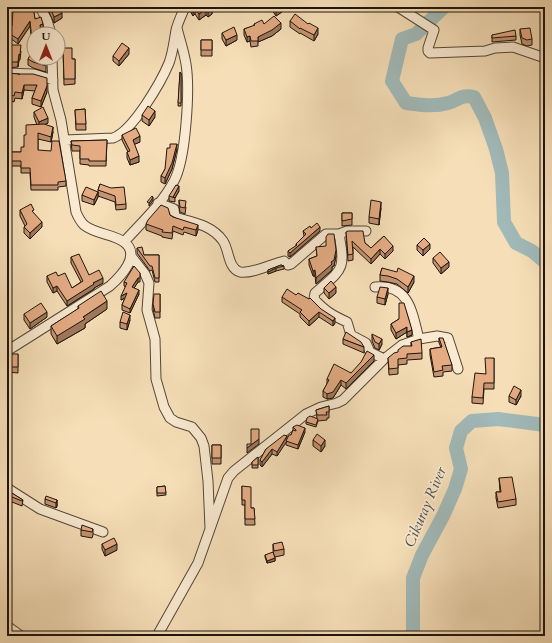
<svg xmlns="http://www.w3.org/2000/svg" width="552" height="643" font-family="Cardo,serif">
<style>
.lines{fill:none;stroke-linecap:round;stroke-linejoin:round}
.river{stroke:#a1baba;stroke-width:14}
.minor-casing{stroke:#534737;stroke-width:11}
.minor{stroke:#f9ead1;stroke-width:9}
.wall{fill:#c59472;stroke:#1d140c}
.shaded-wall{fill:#a0785c;stroke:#1d140c}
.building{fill:#e5ac84;stroke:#1d140c}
.labels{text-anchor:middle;stroke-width:3.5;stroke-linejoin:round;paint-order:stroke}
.water-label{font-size:15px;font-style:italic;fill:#4b4e49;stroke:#f9ead1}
</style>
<rect width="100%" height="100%" fill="#f6dfb8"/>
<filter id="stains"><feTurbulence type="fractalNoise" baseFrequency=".005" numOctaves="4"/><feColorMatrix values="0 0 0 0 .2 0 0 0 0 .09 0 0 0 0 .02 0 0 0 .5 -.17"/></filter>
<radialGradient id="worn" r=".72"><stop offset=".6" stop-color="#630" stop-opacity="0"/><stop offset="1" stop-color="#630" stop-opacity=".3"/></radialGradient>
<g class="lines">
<path class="river" d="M444 7 416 34 402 39 392 81 406 103C421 105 434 107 448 103 459 100 460 94 474 97L485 118 496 149 502 173 504 222 516 243 532 251 545 262
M413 636V578L422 555 443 516 455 489 461 469 456 448 461 431 472 421 498 419 545 425"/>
<defs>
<path id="minor" d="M40 7 47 20 51 34
M398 7 434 30 428 48V51L430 53 485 51 495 48 513 47 545 58
M7 73 34 74 53 80
M65 140 113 138C133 131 161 82 169 63 173 52 174 41 176 30 178 22 182 14 185 7
M158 203 174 209 175 217C192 222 212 225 223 241 229 249 228 269 240 272 252 274 272 264 284 261L288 265 291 264 326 234H339L347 231H366
M339 234C346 271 342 269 315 293L314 299C325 311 332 315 347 322L351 335 366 343 370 352 384 359
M124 242C141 223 162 204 174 181 186 159 190 89 186 64 184 52 180 40 177 28
M131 256 145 274 149 283 147 310 155 339 156 379 164 407 170 418 176 422 192 427 201 438 204 446 208 481 210 528
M375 287C410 284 412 313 419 339
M7 351 110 286C120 277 142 255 124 242 113 234 95 234 84 225 80 221 78 217 76 212L61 120 53 90 52 58
M7 488 40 509 103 532
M7 626 21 636
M157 636 198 563 228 478 234 471 306 414 321 407 337 403 343 400 384 359 402 345 419 339 437 336 448 338 458 369"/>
</defs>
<use href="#minor" class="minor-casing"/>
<use href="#minor" class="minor"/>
</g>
<path class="wall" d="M21 7H33L35 19 43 29H41L34 34V44H32L30 26 18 44 10 38V34L7 37V20L12 26 23 11Z
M48 7H59L62 18 54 23 48 10Z
M190 7H212V14L208 17 206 15 199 20 195 14 193 16 190 11Z
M272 7H289L276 16 272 10Z
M290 21 318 34 314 41 300 33V34L290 27Z
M254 24H264L281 29 272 36 258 42V46L251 47 250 41 247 42 244 35V29L254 26Z
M520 29 532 39V45L527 46 522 44 520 35Z
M222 33 237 40 226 46 222 39Z
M492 35 516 36V40L492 42Z
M201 40H212V56H201Z
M63 48 72 59H75V84L64 85Z
M7 50 21 51 20 60H19L18 67 7 68Z
M129 54 119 66 113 61V56Z
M46 58V72L33 68 28 65V59Z
M180 72 181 73V106H178Z
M7 73 19 74 47 92 41 107 32 104V98L35 91 24 90 22 99 15 98 14 102 7 100Z
M85 109 86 130H76L75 110Z
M34 112 48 123 44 124 53 132 51 142 38 139V150L66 181V186L58 187V190H31L30 173H21V166H7V152H21L24 147 26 135 37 125 34 117Z
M142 115 155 117 149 126 142 121Z
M122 135 140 142 134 144 139 162 130 165 127 158V152H128L122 140Z
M107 140 106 166H89V165L80 164V151H72L71 141Z
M177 149 172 169 165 184 161 182V176Z
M100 184 126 204V209L116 210 115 202 98 196V190Z
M179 191 175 198V202L169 201V196Z
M82 195 98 197 94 205 82 201Z
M179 200 186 207 185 214 180 212 179 206Z
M381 208 379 225 369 223V217Z
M20 210 34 214 42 227 30 239 24 233V227L25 226 20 216Z
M342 213H352V225L342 226Z
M170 215 198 230 196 236 184 232 183 235 173 231 172 239 162 237V236L146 230V224Z
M311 228 320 231 290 257 288 256V251L296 246V244L304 236 303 231Z
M346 232 365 243 371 248 384 236 393 251 385 259 380 254 371 264 353 247V260L348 261Z
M417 245 430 249 423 256 417 250Z
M316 247 336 256 334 266 332 267V270L316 284 315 276H313L309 265V259L317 256Z
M137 248 144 255H159V282H155L152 270 150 271 137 253Z
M71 257 89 275 103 283 94 288V289L67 306 57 291 53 293 47 282V276H58L72 288 81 282 71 263Z
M433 258 449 267 441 274 433 263Z
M281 265 284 266V269L276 271 268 274V270Z
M382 268 414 282 408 293 397 284 388 282 380 281V275Z
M140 273V282H138L134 288 139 294 130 313 122 310V305L125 298 121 300 126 287 124 286V282Z
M324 288 336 293 329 299 324 293Z
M298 293 335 323 333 326 319 317 309 326 300 317V314L282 302V297L296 295Z
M160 294V318H155L153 309V304Z
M388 294 385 305 377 303V297Z
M78 306 107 309 85 324V328L57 344 51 334V326L78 309Z
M24 314 47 317 30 329 24 320Z
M399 319 412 335 407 337V332L396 339 391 330V324Z
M130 320 127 330 120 328V322Z
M372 335 382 344 379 350 375 348 372 341Z
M439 338 452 365V371L443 372V376L434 377 430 355V349L441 347 439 343Z
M343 339 364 347V353L343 344Z
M411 342 422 353V359L407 360V364L398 365V374L389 375 388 358 411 346Z
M18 354V373L7 372V361H9Z
M494 358V389H484L483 404 472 403V397L486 374Z
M374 361 346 389 341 385 333 398 327 399 323 397V391L327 384V379L351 373Z
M509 396H521L516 405 509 402Z
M329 406V418H327V420L318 421 316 427 306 424V422L317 418 316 410Z
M293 427 305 432 298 449 286 445V441L277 456 272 454 262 467 260 465V460L266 449 287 441 291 435 293 430Z
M313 440 325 446 321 452 313 446Z
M212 445H221V464H212Z
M258 457V468H252V462Z
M499 478 516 499V505L498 508 496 498V492H500Z
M165 486 166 495 157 496V487Z
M242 486 251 508H254L255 525H245V505H242Z
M7 490 23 500 22 506 7 500Z
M45 499 57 500V506L56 508 45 504Z
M93 529V535L92 538 81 536V530Z
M102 544 117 550 105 556 102 549Z
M273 544 284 549V555L275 557V561L267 563 265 557V555L274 556 273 550Z"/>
<path class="shaded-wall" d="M281 7H289L276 16V10Z
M195 9V14L193 16V11Z
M206 9V15L199 20V14Z
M212 9V14L208 17V12Z
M62 13V18L54 23V17Z
M30 21V26L18 44V39Z
M281 23V29L272 36 258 42V37Z
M43 24V29H40V25Z
M318 28V34L314 41V35Z
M10 29V34L7 37V32Z
M237 35V40L226 46V40Z
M250 36V41L247 42V37Z
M129 48V54L119 66V61Z
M19 54V60L18 67V62Z
M24 85V90L22 99V93Z
M47 86V92L41 107V101Z
M155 111V117L149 126V120Z
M48 118V123L39 127V122Z
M53 127V132L51 142V137Z
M140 136V142L133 145V140Z
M177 144V149L172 169 165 184V178Z
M139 156V162L130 165V160Z
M179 186V191L175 198 173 197Z
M98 192V197L94 205V200Z
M153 197V200L152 202 149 206V203Z
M381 202V208L379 225V219Z
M42 222V227L30 239V233Z
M198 225V230L196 236V230Z
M320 227V231L290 257V253Z
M430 244V249L423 256V250Z
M393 246V251L385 259V254Z
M380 249V254L371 264V259Z
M336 250V256L334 266 332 267V270L316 284V278L331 262Z
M449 262V267L441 274V268Z
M276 268V271L268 274V272Z
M315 270V276H313V271Z
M414 276V282L408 293V287Z
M103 278V283L94 288V289L67 306V301L93 283Z
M138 278V282L132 291V287Z
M57 286V291L53 293V288Z
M336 287V293L329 299V293Z
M388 288V294L385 305V299Z
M139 290V294L130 313V309Z
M10 291V296L7 298V292Z
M127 293V297L121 300V296Z
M107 301V309L85 324V328L57 344V336L83 317Z
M47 312V317L30 329V323Z
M319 312V317L309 326V321Z
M130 315V320L127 330V324Z
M335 318V323L333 326V321Z
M407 327V332L396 339V333Z
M412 330V335L407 337V332Z
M8 337V343L7 344V338Z
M382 339V344L379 350V344Z
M374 355V361L346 389V383Z
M341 380V385L333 398 327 399V394Z
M521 390V396L516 405V400Z
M305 428V432L298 449V445Z
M287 436V441L277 456V452Z
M259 439V444L247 453V448Z
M325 440V446L321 452V446Z
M272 449V454L262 467V462Z
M57 500V506L56 508V503Z
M117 544V550L105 556V550Z
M275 558V561L267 563V561Z"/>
<path class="building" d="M23 7H33L35 19 41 17 43 24 40 25 41 34H34V39L32 40 30 21 18 39 10 34V29L7 32V20L12 26 13 10 26 11Z
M50 7H59L62 13 54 17Z
M190 7H212V9L208 12 206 9 199 14 195 9 193 11Z
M274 7H281L276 10Z
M295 14 308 24 309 23 318 28 314 35 300 28V29L290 21Z
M274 16 281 23 272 30 258 37V41H251L250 36 247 37 244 29 255 25 254 24 262 20 264 24Z
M234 27 237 35 226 40 222 33Z
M530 28 532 39 527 40 522 38 520 29Z
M515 30 516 36 492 38V35Z
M201 40H212V50H201Z
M122 43 129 48 119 61 113 56Z
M9 45H21L20 55 19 54 18 62H7V50H8Z
M63 48H72V59H75V79H64Z
M33 49 34 50V58H46V66L33 62 28 59Z
M180 72 181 73V103H178Z
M7 73 19 74V75V74H33L47 78V86L41 101 32 98 37 85H24L22 93 15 92 14 96 7 94Z
M148 106 155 111 149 120 142 115Z
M43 107 48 118 39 122 34 112Z
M85 109 86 124H76L75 110Z
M44 124 53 127 51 137 38 133V150L51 151 52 141H59L66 181 58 182V185H31L30 168H21V161H7V152H21V147H24V135H26V125Z
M136 128 140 136 133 140 139 156 130 160 127 152 130 151 122 135Z
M107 140 106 161H89V159H80V146L72 145 71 141Z
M170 144H177L172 163 165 178 161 176 165 169 167 148H170Z
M100 184 111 188 124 187 126 204 116 205 115 196 98 190Z
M176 185 179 186 173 197 175 198 169 196Z
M86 187 98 192 94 200 82 195Z
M152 196 153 197 152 199 149 203 147 202Z
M179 200 186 201 185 208 180 207Z
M371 200 381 202 379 219 369 217Z
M31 204 34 210 32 211 42 222 30 233 24 227 27 224 20 210Z
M161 205 168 208 170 215 173 217 198 225 196 230 184 227 183 230 173 226 172 233 162 232 163 230 146 224 148 220Z
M342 213H352V219L342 221Z
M317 223 320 227 290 253 288 251 297 245 296 244 306 234 303 231 310 226 311 228Z
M348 231H363L365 243 371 248 384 236 393 246 385 254 380 249 371 259 352 241 353 254 348 255 346 232Z
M328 234H334L336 250 334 260 331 262 332 264 316 278 315 270 313 271 309 259 317 256 316 247 326 246V237Z
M424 238 430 244 423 250 417 245Z
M142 247 144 255H159V278H155L152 266H150L137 248Z
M440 252 449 262 441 268 433 258Z
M79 254 89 275 99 270 103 278 93 283 94 284 67 301 57 286 53 288 47 276 56 272 58 276 65 273 72 288 83 281 71 257Z
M281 265 284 266 276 268 268 272V270Z
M134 266 140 273V278H138L132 287 139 290 130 309 122 305 127 293 121 296 127 283 124 282Z
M382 268 397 272 398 268 414 276 408 287 397 279 388 276 380 275Z
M331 281 336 287 329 293 324 288Z
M7 287 10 291 7 292Z
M380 287 388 288 385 299 377 297Z
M287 289 296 295 298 293 309 299 310 298 321 309 335 318 333 321 319 312 309 321 300 312 302 310 282 297Z
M101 291 107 301 83 317 85 319 57 336 51 326 79 308 78 306Z
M154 294H160V312H155L153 304Z
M41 303 47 312 30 323 24 314Z
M399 303H404L412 330 407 332V327L396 333 391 324 399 319Z
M123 312 130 315 127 324 120 322Z
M346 332 361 342 364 347 343 339Z
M372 334 382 339 379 344 375 342 372 335Z
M439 338H443L452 365 442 366 443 370 434 372 430 349 442 347Z
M421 339 422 353 407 354V358L398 359V368L389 369 388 358 394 353 398 352V350L403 346H412L411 342Z
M367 351 374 355 346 383 341 380 333 392 327 394 323 391 329 380 327 379 334 364 351 373 361 362Z
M9 354H18V367H7V361H9Z
M485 358H494V383H484L483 398 472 397 475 373 486 374Z
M514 386 521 390 516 400 509 396Z
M544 386H545V398H544Z
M329 406V412H326L327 415H317L316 410Z
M310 416 318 419 316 425 306 422 307 418Z
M297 425 305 428 298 445 286 441 289 435H291L293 430 296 431V430L293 427Z
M251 429H259V439L247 448V444H251Z
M317 434 325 440 321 446 313 440Z
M284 435 287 436 277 452 272 449 262 462 260 460 266 449Z
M212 445H221V458H212Z
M258 457V465H252V462Z
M512 477 516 499 498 502 496 492H501L499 478Z
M165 486 166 493H157V487Z
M242 486 251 487V508H254L255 519H245V500H242Z
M7 490 23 500 22 501 7 495Z
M46 496 57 500 56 503 45 499Z
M82 525 93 529 92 532 81 530Z
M114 538 117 544 105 550 102 544Z
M282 542 284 549 274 551 273 544Z
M273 552 275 558 267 561 265 555Z
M266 631 271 636H261Z"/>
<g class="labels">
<g class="water-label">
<text transform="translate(425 507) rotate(-67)" y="5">Cikuray River</text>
</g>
</g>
<rect width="552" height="643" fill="none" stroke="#f6dfb8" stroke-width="24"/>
<rect x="8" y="8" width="536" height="627" fill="none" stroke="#1d140c" stroke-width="2"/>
<rect x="12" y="12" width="528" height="619" fill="none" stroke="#1d140c"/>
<g transform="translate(46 46)"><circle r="19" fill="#f9ead1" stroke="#a19482"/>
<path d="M0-3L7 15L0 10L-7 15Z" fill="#8f2418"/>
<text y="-6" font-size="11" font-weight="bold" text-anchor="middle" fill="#1d140c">U</text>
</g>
<rect width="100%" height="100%" filter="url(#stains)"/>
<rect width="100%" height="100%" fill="url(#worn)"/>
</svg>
